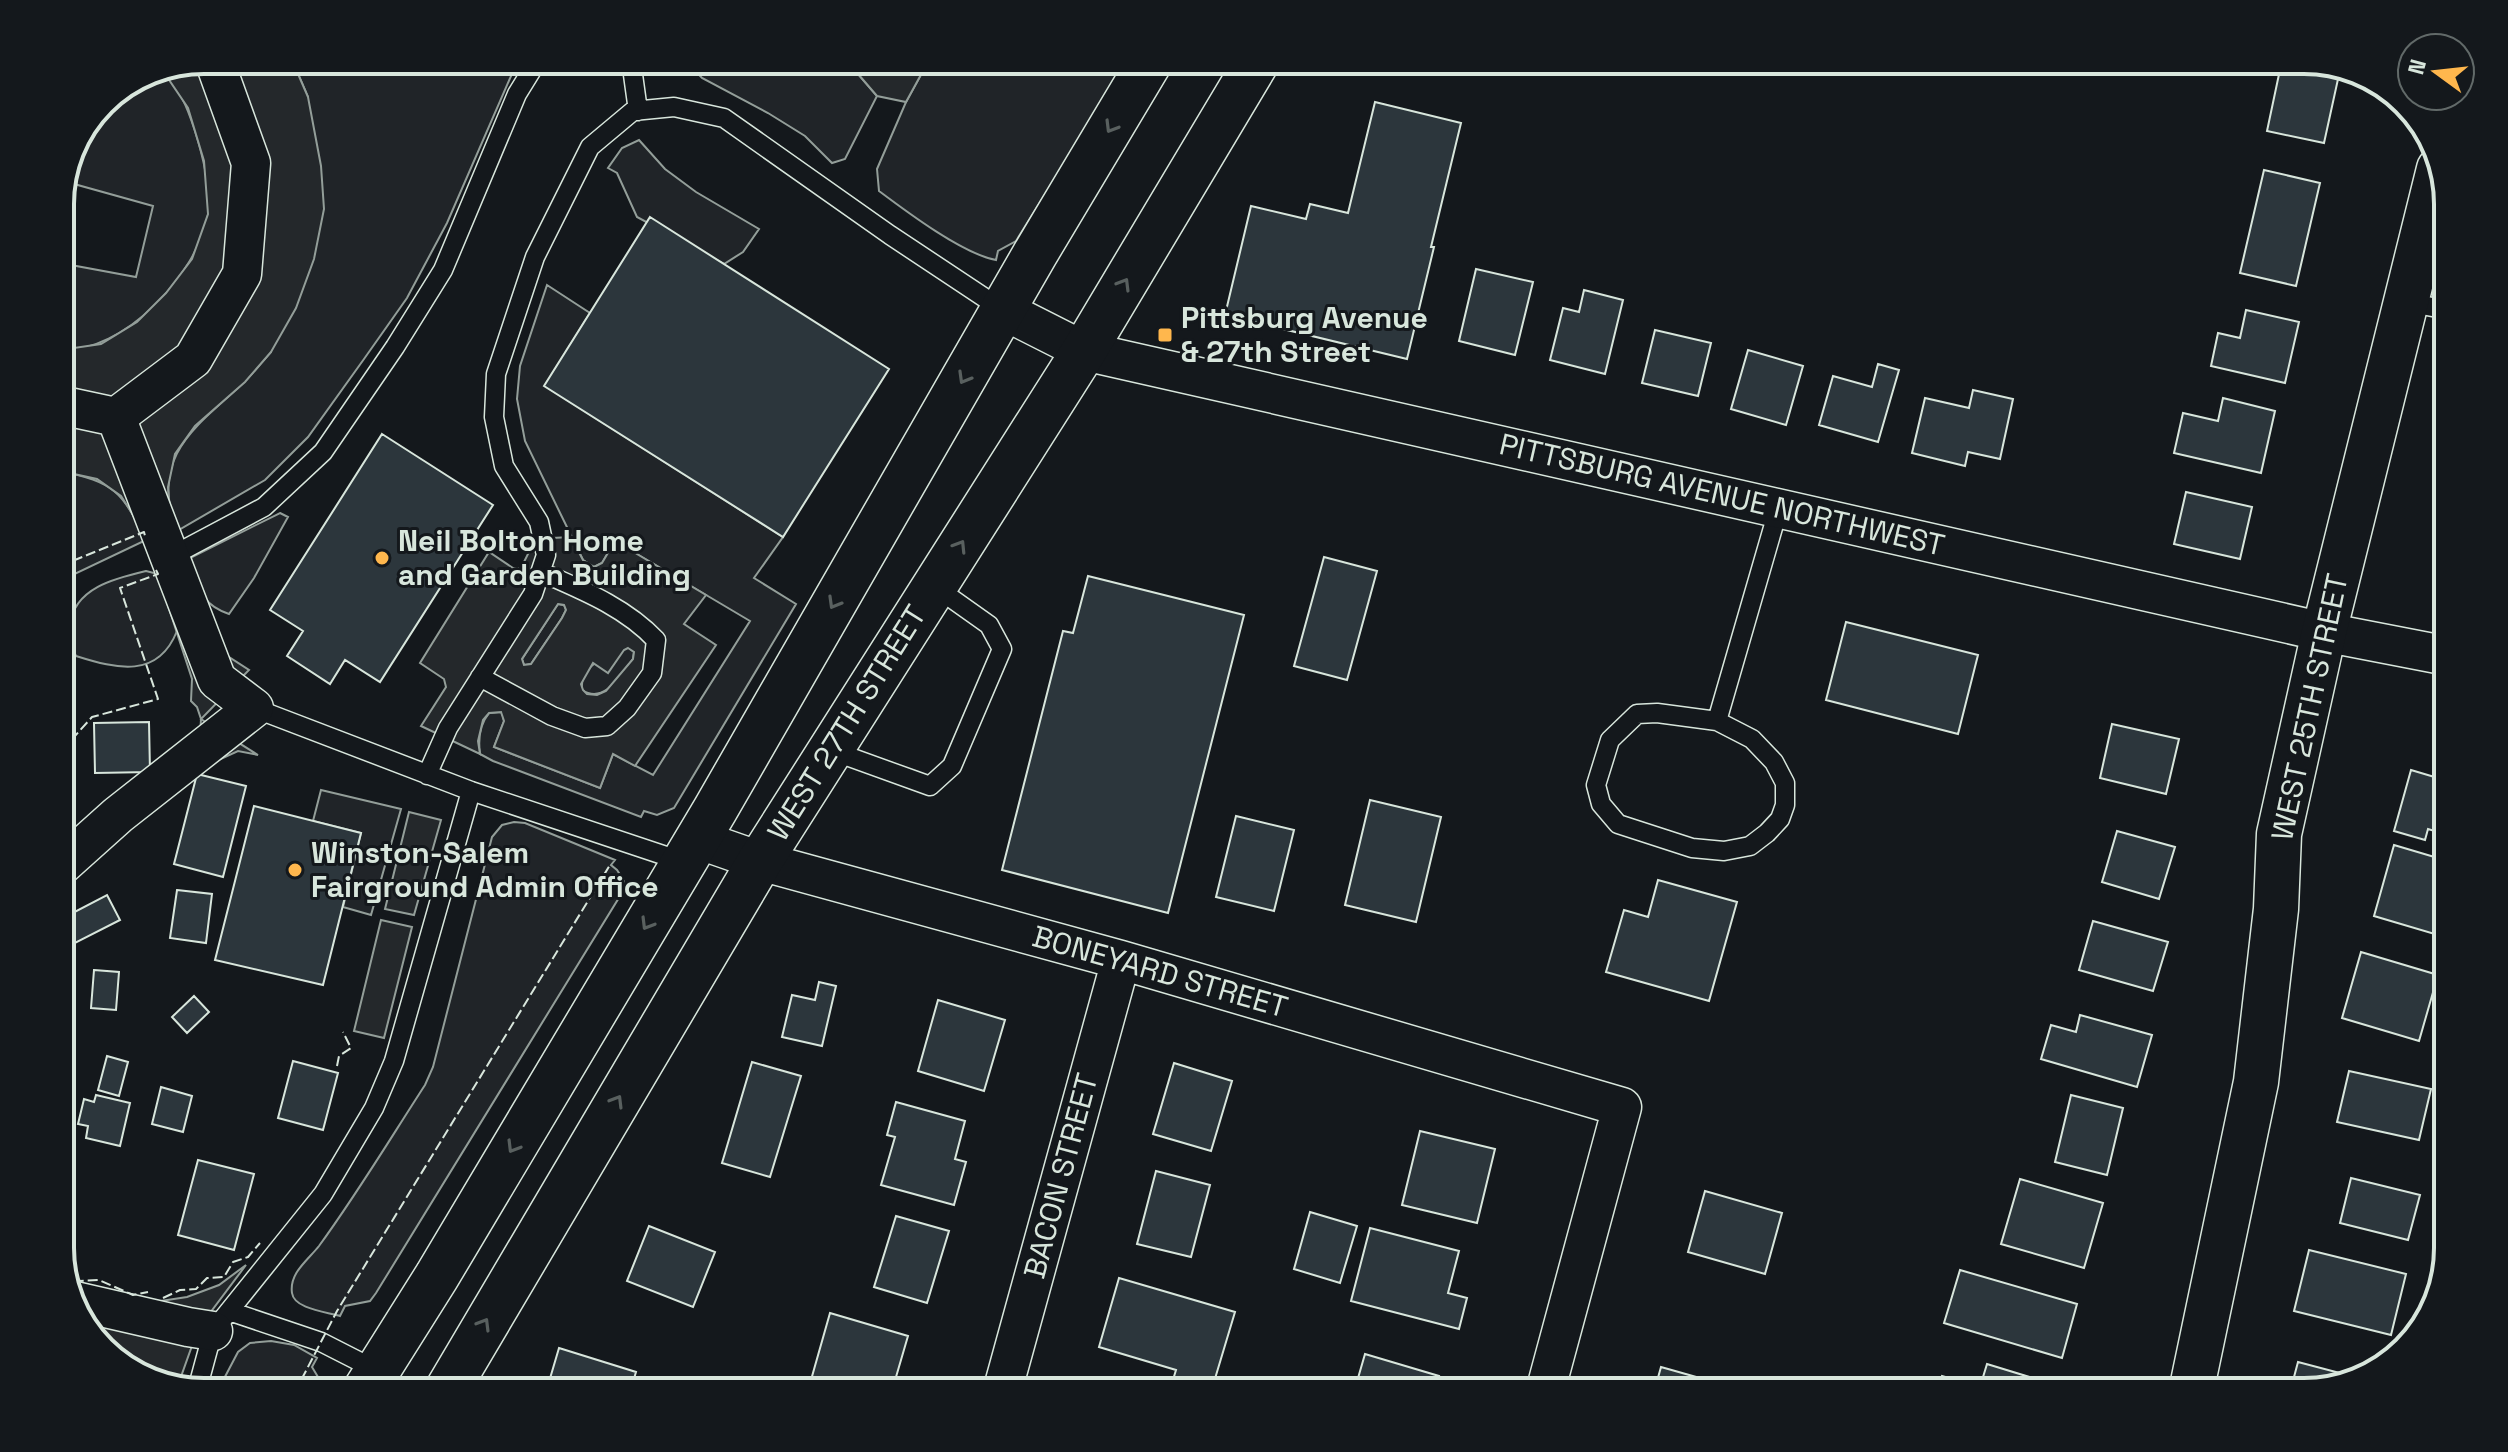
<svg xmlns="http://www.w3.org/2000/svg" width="2508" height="1452" font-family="'Space Grotesk',sans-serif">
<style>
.green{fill:#202428;stroke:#939e99;stroke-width:2}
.parking{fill:#24282b;stroke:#939e99;stroke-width:2;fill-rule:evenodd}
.building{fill:#2c363c;stroke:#d8e6dc;stroke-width:2}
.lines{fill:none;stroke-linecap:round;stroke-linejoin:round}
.lane-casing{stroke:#d8e6dc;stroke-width:21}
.street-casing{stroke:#d8e6dc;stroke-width:41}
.secondary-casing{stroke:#d8e6dc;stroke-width:47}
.lane{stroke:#14181c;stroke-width:18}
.street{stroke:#14181c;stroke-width:38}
.secondary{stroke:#14181c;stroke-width:44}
.fence{stroke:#d8e6dc;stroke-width:2;stroke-dasharray:10 4;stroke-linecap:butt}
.oneway{stroke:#59605f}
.poi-dot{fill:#ffb74d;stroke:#14181c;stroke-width:3}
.labels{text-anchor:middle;stroke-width:6;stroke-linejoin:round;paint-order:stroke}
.poi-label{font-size:30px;font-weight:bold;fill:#d8e6dc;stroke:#14181c;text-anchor:start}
.street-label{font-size:30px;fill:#d8e6dc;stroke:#14181c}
.rim{fill:none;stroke:#d8e6dc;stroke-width:4}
</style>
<rect width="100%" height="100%" fill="#14181c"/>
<path class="green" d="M292 60H518L447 223 407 298 364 359 308 437 265 480 177 531C149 458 193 429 241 385 252 375 261 363 271 352L308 97Z
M685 60H846L877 96 845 159 832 163 805 136 768 113 702 78Z
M929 60H1129L1016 241 998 251 996 260C963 254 907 212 879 191L877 169 906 102Z
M159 69C178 83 188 109 195 131 202 153 212 192 208 215 197 275 124 353 60 350V263L136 277 153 206 67 182 103 102 150 71Z
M639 140 665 169 696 192 759 229 743 252 724 264 637 217 617 173 608 168 622 148Z
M547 285 590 313 545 386 783 537 754 578 796 604 674 808 657 815 644 811 641 817 493 761 480 754C478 739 479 725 489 713L502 712 504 721 494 747 600 788 613 754 653 775 750 621 615 541 602 563 594 567 583 560 525 441 517 399 520 366Z
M60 471C114 482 122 491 146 540L60 581Z
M280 513 288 517 254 578 229 614C199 604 199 586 188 559Z
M146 571 158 574 177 631C158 679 117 669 76 656 70 644 69 639 70 626 73 588 116 578 146 571Z
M558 604 564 605 566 610 562 618 531 664 524 665 522 659Z
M628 647 634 652 633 659C621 674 605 705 582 690 579 663 609 657 628 647Z
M321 790 401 809 371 915 343 907 361 833 313 821Z
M514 822 525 823 615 860 611 865 617 870 624 881 620 896 376 1293 370 1301 345 1306 340 1316C327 1312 294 1309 292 1293 289 1273 308 1260 319 1246 357 1194 390 1139 425 1085L433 1067 492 837 502 825Z
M271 1341 294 1345 317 1358 312 1367 318 1377V1392H217L238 1352 250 1343Z"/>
<path class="parking" d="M204 60H292L308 97 321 166 324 209 314 259 296 308 271 352 245 382 195 426 175 454 168 487 169 511 226 655 249 670 201 719 258 755 238 751 212 763 200 736 201 719 197 707 191 701 192 679 144 532 121 496 97 479 60 471V350L101 344 137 322 166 293 192 259 208 214 204 161 188 108 165 74 159 69Z
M846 60H929L906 102 877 96Z
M571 537 583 560 594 567 602 563 615 541 706 595 684 624 716 645 635 766 613 754 600 788 494 747 504 721 501 712 489 713 483 720 478 741 480 754 421 726 446 687 444 679 420 663 489 552 513 568H521L529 552 532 539ZM558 604 564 605 566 610 562 618 531 664 524 665 522 659ZM628 648 634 652 633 659 606 691 597 695 587 694 583 690 581 684 593 663 608 673 624 650Z
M409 812 441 820 414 915 385 909Z
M381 920 412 927 384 1038 354 1031Z
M246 1265 198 1329 178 1385 133 1373 84 1327 69 1283 154 1302 187 1297 219 1285Z"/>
<path class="building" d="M1443 60H1465L1459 70Z
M2282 60H2304L2340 70 2324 143 2267 131Z
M1375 102 1461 123 1431 247H1434L1407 359 1225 315 1251 206 1306 219 1310 204 1348 213Z
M2264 170 2320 183 2296 286 2240 273Z
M650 217 889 369 783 537 544 386Z
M1476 269 1533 282 1515 355 1459 341Z
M1584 290 1623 300 1605 374 1550 360 1563 308 1579 312Z
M2246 310 2299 322 2285 383 2211 366 2218 333 2240 338Z
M1655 330 1711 343 1698 396 1642 383Z
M1748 350 1803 366 1786 425 1731 409Z
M1878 364 1899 370 1878 442 1819 425 1833 376 1872 387Z
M1973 390 2013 399 2000 459 1968 452 1965 466 1912 453 1925 398 1969 408Z
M2223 398 2275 411 2261 473 2174 453 2183 413 2218 421Z
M382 434 493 505 380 682 345 660 330 684 287 656 303 631 270 610Z
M2186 492 2252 507 2240 559 2174 544Z
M1324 557 1377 571 1347 680 1294 666Z
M1088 576 1244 615 1168 913 1002 870 1063 631 1073 633Z
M1846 622 1978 655 1958 734 1826 700Z
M149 722 150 772 95 773 94 723Z
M2112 724 2179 739 2166 794 2100 778Z
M2411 770 2448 781V835L2428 829 2425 840 2394 831Z
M197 774 246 786 223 877 174 864Z
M1370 800 1441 817 1416 922 1345 905Z
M254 806 361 833 323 985 215 960Z
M1236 816 1294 830 1274 911 1216 897Z
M2117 831 2175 847 2159 899 2102 882Z
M2394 845 2448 861V938L2374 916Z
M1658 880 1737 902 1709 1001 1606 972 1624 910 1648 917Z
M177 890 212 894 206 943 170 938Z
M107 895 120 920 75 943 63 918Z
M2093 921 2168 942 2153 991 2079 970Z
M2361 952 2438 975 2419 1041 2342 1018Z
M94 970 119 972 116 1010 91 1008Z
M819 982 836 986 822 1046 782 1037 792 995 815 1000Z
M194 996 209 1012 187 1033 172 1017Z
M938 1000 1005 1020 984 1091 918 1071Z
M2080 1015 2152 1035 2137 1087 2041 1059 2051 1025 2076 1032Z
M107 1056 128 1062 119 1096 98 1090Z
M293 1061 338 1073 323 1130 278 1118Z
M752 1062 801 1076 770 1177 722 1163Z
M1174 1063 1232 1081 1211 1151 1153 1134Z
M2349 1071 2431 1089 2419 1140 2337 1122Z
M161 1087 192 1096 183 1132 152 1124Z
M96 1095 130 1103 120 1146 86 1138 88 1126 78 1124 84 1099 94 1102Z
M2071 1095 2123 1108 2107 1175 2055 1162Z
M896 1102 965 1121 955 1159 966 1162 954 1205 881 1185 895 1137 887 1135Z
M1420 1131 1495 1149 1477 1223 1402 1205Z
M198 1160 254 1174 234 1250 178 1235Z
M1156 1171 1210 1185 1191 1257 1137 1244Z
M2351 1178 2420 1195 2408 1240 2340 1223Z
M2020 1179 2103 1203 2084 1268 2001 1244Z
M1705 1191 1782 1213 1765 1274 1688 1252Z
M1310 1212 1357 1226 1340 1283 1294 1269Z
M896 1216 949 1231 927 1303 874 1287Z
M649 1226 715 1252 693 1307 627 1281Z
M1370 1228 1459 1251 1448 1293 1467 1298 1459 1329 1351 1301Z
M2309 1250 2406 1274 2391 1335 2294 1311Z
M1960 1270 2077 1304 2062 1358 1944 1323Z
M1119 1278 1235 1312 1211 1392H1201L1172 1383 1176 1370 1099 1347Z
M830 1313 908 1336 896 1377 909 1381 906 1392H827L809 1387Z
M559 1348 636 1372 630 1392H546Z
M1365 1354 1439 1376 1434 1392H1354Z
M2298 1362 2355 1377V1378L2304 1392H2290Z
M1987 1364 2062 1387 2060 1392H1937L1942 1376 1980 1387Z
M1661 1367 1721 1384 1719 1392H1654Z"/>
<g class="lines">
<defs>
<path id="lane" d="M631 60 638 111
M2406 302 2448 310
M170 557 264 507 323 452 395 347 443 270 517 94 538 60
M480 677 552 716 585 728 607 726 627 708 652 673 656 640C625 607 582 590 541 572
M254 708 471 791 684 862
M1657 713 1717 721 1752 739 1774 762 1785 783V805L1780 819 1767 833 1750 846 1724 851 1692 848 1618 824 1601 804 1596 785 1610 740 1637 714Z
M1717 721 1779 507
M830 750 930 786 952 766 1002 649 989 625 934 586
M427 775 448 728 533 594 546 555 539 522 504 466 494 417 496 374 535 257 590 147 633 111 674 107 724 118 890 235 1003 310
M229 1311 321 1342 376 1370
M197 1390 213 1331 323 1194 374 1108 394 1061 471 791"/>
<path id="street" d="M1003 310 1084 351 2324 632 2448 656
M60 405 116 417 217 680 254 708 118 815 60 867
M116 417 193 359 242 274 251 163 214 60
M697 839 760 861 1121 960 1622 1107 1545 1392
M75 1301 188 1327 213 1331
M1002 1392 1121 960"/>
<path id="secondary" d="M364 1392 437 1276 715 810 1035 254 1151 60
M446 1392 760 861 1084 351 1258 60
M2191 1392 2256 1082 2276 909 2279 834 2324 632 2439 169"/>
</defs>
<use href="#lane" class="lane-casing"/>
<use href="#street" class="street-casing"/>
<use href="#secondary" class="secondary-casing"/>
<use href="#lane" class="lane"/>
<use href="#street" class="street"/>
<use href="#secondary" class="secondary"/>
<path class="fence" d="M60 566 144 532 145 536
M60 745 66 746 92 717 158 699 120 588 158 574 156 570
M337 1066 339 1056 351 1048 343 1032
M65 1269 71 1270 80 1281 99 1280 133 1295 148 1292
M163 1298 180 1290 196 1289 207 1278 224 1277 233 1262 248 1257 260 1243
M295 1392 337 1311 610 865"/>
</g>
<defs><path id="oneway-chevron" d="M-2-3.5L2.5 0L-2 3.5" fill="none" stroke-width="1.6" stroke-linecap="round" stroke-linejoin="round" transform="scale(2)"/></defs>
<g class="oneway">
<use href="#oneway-chevron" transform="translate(1111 127) rotate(121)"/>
<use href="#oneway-chevron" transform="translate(1124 284) rotate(-59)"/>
<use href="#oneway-chevron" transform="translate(964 378) rotate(120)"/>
<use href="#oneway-chevron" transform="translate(960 546) rotate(-58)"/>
<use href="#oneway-chevron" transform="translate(834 603) rotate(120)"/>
<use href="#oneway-chevron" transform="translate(647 924) rotate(121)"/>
<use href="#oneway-chevron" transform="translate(617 1101) rotate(-59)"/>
<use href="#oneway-chevron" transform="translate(513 1147) rotate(121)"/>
<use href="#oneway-chevron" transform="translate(484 1324) rotate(-59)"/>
</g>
<g class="poi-dot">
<rect x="1157" y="327" width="16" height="16" rx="4"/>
<circle cx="382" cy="558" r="8"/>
<circle cx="295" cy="870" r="8"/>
</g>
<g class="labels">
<g class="poi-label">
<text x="1181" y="328">Pittsburg Avenue<tspan x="1181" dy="34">&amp; 27th Street</tspan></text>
<text x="398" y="551">Neil Bolton Home<tspan x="398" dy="34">and Garden Building</tspan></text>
<text x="311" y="863">Winston-Salem<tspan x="311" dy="34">Fairground Admin Office</tspan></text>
</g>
<g class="street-label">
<text transform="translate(1722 495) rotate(13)" y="10">PITTSBURG AVENUE NORTHWEST</text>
<text transform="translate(2310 707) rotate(-78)" y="10">WEST 25TH STREET</text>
<text transform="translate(847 723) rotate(-58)" y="10">WEST 27TH STREET</text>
<text transform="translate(1160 972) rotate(16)" y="10">BONEYARD STREET</text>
<text transform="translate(1061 1176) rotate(-75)" y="10">BACON STREET</text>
</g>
</g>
<path d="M0 0H2508V1452H0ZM204 74H2304A130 130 0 0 1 2434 204V1248A130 130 0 0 1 2304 1378H204A130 130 0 0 1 74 1248V204A130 130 0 0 1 204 74Z" fill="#14181c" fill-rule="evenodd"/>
<path class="rim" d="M204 74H2304A130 130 0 0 1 2434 204V1248A130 130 0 0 1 2304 1378H204A130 130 0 0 1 74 1248V204A130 130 0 0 1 204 74Z"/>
<g transform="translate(2436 72) rotate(285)"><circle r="38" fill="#14181c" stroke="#626a69" stroke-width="2"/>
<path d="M0-6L14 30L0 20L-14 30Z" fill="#ffb74d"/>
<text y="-12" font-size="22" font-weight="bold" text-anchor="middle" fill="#d8e6dc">N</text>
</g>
</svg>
